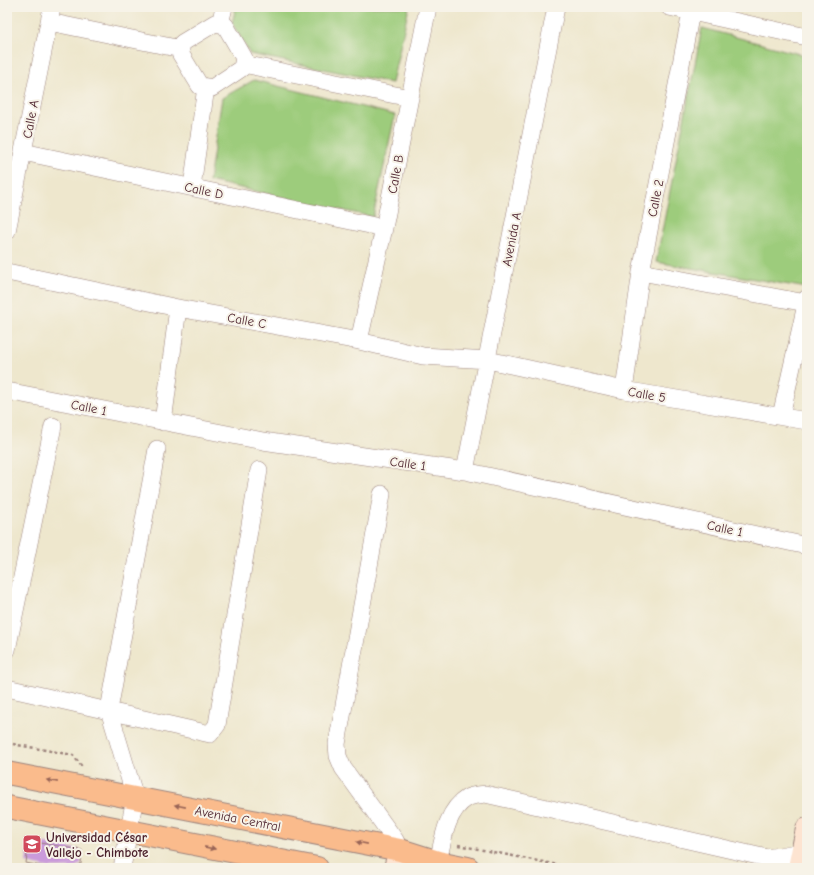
<svg xmlns="http://www.w3.org/2000/svg" width="814" height="875" font-family="'Comic Neue',sans-serif">
<style>
.green{fill:#9dcc7b;stroke:#747653}
.building{fill:#ca9bda}
.lines{fill:none;stroke-linecap:round;stroke-linejoin:round}
.street-casing{stroke:#9c837c;stroke-width:18}
.secondary-casing{stroke:#9c837c;stroke-width:24}
.primary-casing{stroke:#9c837c;stroke-width:24}
.path{stroke:#9c837c;stroke-width:2.5;stroke-dasharray:3 3;stroke-linecap:butt}
.street{stroke:#fff;stroke-width:17}
.secondary{stroke:#fde4d1;stroke-width:22}
.primary{stroke:#fabb8c;stroke-width:22}
.oneway{fill:#996557}
.labels{text-anchor:middle;stroke-width:4;stroke-linejoin:round;paint-order:stroke}
.street-label{font-size:13px;fill:#4a1f2b;stroke:#f7f3e8}
.poi-label{font-size:13px;font-weight:bold;fill:#4a1f2b;stroke:#f7f3e8;text-anchor:start}
</style>
<rect width="100%" height="100%" fill="#f7f3e8"/>
<filter id="ink" filterUnits="userSpaceOnUse"><feTurbulence type="fractalNoise" baseFrequency=".025" numOctaves="2"/><feDisplacementMap in="SourceGraphic" scale="8" xChannelSelector="R" yChannelSelector="G"/><feConvolveMatrix kernelMatrix="1 2 1 2 8 2 1 2 1" color-interpolation-filters="sRGB"/></filter>
<filter id="wash" filterUnits="userSpaceOnUse"><feTurbulence type="fractalNoise" baseFrequency=".012" numOctaves="4" result="noise"/><feDisplacementMap in="SourceGraphic" scale="16" xChannelSelector="R" yChannelSelector="G"/><feGaussianBlur stdDeviation="0.9" result="paint"/><feColorMatrix in="noise" values="0 0 0 0 0 0 0 0 0 0 0 0 0 0 0 0 0 1.4 0 .05"/><feComposite in="paint" operator="in"/></filter>
<g filter="url(#wash)">
<rect width="100%" height="100%" fill="#eee7cd"/>
<path class="green" d="M236 7H409L392 83 250 54 232 23Z
M702 28 807 56V288L656 262Z
M254 80 395 115 373 217 209 181 222 98Z"/>
<g id="blocks">
<path class="building" d="M29 841 82 850 81 864 73 868H50L26 863Z"/>
</g>
</g>
<g filter="url(#ink)">
<use href="#blocks" fill-opacity="0" stroke="#9c837c" stroke-width="1"/>
<g class="lines">
<defs>
<path id="street" d="M669 7 807 37
M49 22 181 49
M215 23 225 25 244 58 242 68 212 88 200 86 180 53 182 43Z
M220 24 224 7
M243 64 410 98
M23 152 384 228
M192 187 206 87
M7 231 52 7
M7 272 178 308 359 341 423 356 488 360 624 390 807 421
M641 272 806 303 807 298
M359 341 384 228 428 7
M624 390 641 272 692 7
M7 391 263 441 465 471 807 546
M781 416 807 300
M163 422 178 308
M465 471 556 7
M382 494 337 744 338 756 343 768 395 840 400 850
M7 650 53 426
M7 688 210 734 217 725 259 470
M438 862C443 840 446 811 467 798 472 795 480 795 485 794L767 858 802 852
M122 868 135 797 109 710 157 449"/>
<path id="secondary" d="M395 868 400 850
M799 868 807 829"/>
<path id="primary" d="M7 773 400 850 438 862 468 868
M7 807 317 868"/>
</defs>
<use href="#street" class="street-casing"/>
<use href="#secondary" class="secondary-casing"/>
<use href="#primary" class="primary-casing"/>
<path class="path" d="M7 743 73 755 83 768
M458 845 573 868"/>
<use href="#street" class="street"/>
<use href="#secondary" class="secondary"/>
<use href="#primary" class="primary"/>
</g>
<defs><path id="oneway-solid" d="M-6-.8H1V-3.2L6.5 0L1 3.2V.8H-6Z"/></defs>
<g class="oneway">
<use href="#oneway-solid" transform="translate(52 781) rotate(-169)"/>
<use href="#oneway-solid" transform="translate(180 806) rotate(-169)"/>
<use href="#oneway-solid" transform="translate(362 843) rotate(-169)"/>
<use href="#oneway-solid" transform="translate(210 848) rotate(11)"/>
</g>
</g>
<defs>
<symbol id="university-square" viewBox="-11 -11 22 22"><rect x="-9" y="-9" width="18" height="18" rx="4" fill="#d1495b" stroke="#f7f3e8"/><path d="M0-5L7-2L0 1L-7-2ZM-4 1L0 2.5L4 1V4Q0 6-4 4Z" fill="#fff"/></symbol>
</defs>
<g fill-rule="evenodd">
<use href="#university-square" x="21" y="833" width="22" height="22"/>
</g>
<g class="labels">
<g class="street-label">
<text transform="translate(30 119) rotate(-79)" y="5">Calle A</text>
<text transform="translate(395 174) rotate(-79)" y="5">Calle B</text>
<text transform="translate(204 190) rotate(12)" y="5">Calle D</text>
<text transform="translate(655 198) rotate(-79)" y="5">Calle 2</text>
<text transform="translate(511 239) rotate(-79)" y="5">Avenida A</text>
<text transform="translate(247 320) rotate(10)" y="5">Calle C</text>
<text transform="translate(647 394) rotate(10)" y="5">Calle 5</text>
<text transform="translate(89 407) rotate(11)" y="5">Calle 1</text>
<text transform="translate(408 463) rotate(8)" y="5">Calle 1</text>
<text transform="translate(725 528) rotate(12)" y="5">Calle 1</text>
<text transform="translate(238 818) rotate(11)" y="5">Avenida Central</text>
</g>
<g class="poi-label">
<text x="46" y="842">Universidad César<tspan x="46" dy="15">Vallejo - Chimbote</tspan></text>
</g>
</g>
<rect width="814" height="875" fill="none" stroke="#f7f3e8" stroke-width="24"/>
</svg>
